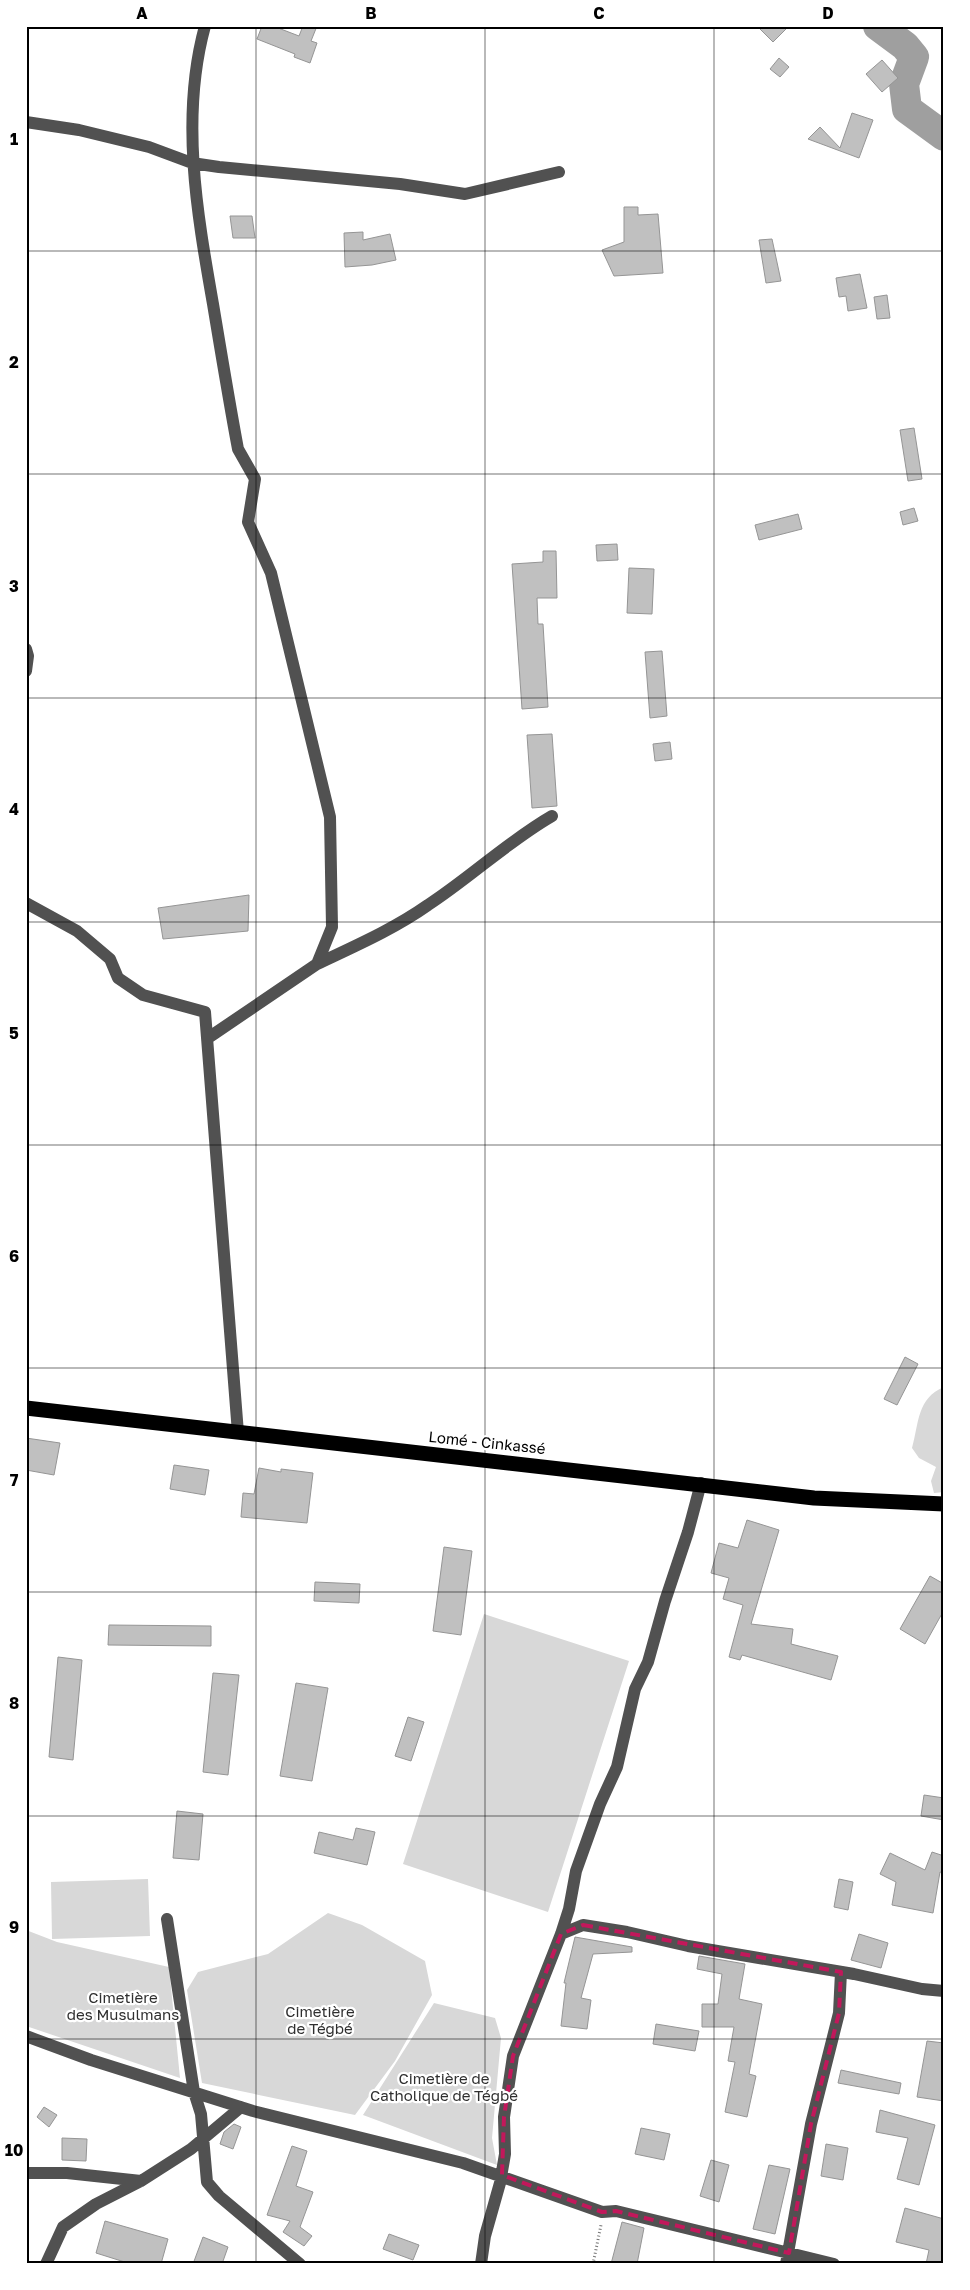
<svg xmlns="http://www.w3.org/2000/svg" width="970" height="2290" font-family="'Golos Text',sans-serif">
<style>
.green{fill:#d8d8d8}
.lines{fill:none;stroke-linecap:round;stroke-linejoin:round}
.river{stroke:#9f9f9f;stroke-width:30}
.building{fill:#c0c0c0;stroke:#959595}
.path{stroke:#737373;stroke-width:3;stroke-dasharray:1 2.5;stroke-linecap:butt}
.minor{stroke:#515151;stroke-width:12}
.highway{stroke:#000;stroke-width:15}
.marked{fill:none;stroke:#c2185b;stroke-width:4;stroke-dasharray:10 6;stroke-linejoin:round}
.grid{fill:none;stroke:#000;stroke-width:1;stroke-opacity:0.55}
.labels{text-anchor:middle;stroke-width:4.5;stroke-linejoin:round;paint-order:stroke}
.street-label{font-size:15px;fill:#000;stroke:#fff}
.park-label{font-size:15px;fill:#2f2f2f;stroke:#fff}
.neatline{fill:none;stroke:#000;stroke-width:2}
.grid-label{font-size:16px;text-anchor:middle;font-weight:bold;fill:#000}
</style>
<rect width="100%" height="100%" fill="#fff"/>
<path class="green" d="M944 1387V1492L934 1493 931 1481 936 1467 919 1458 912 1448C919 1423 917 1398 944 1387Z
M484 1614 629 1661 548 1912 403 1864Z
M148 1879 150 1936 52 1939 51 1882Z
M328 1913 362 1925 425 1961 432 1995 395 2061 355 2115 202 2083 187 1990 198 1972 268 1954Z
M26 1930 57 1942 169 1967 180 2078 26 2026Z
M434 2003 495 2018 501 2038 492 2138 497 2165 363 2115Z"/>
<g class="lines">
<path class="river" d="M878 26 905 46 914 57 904 84 907 109 944 136"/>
</g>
<path class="building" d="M262 26H273L299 36 303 26H317L311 41 317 43 310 63 294 57 295 54 257 39Z
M757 26H789L773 42Z
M779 58 789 67 780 77 770 69Z
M882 60 898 78 882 92 866 74Z
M852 113 873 120 859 158 808 139 820 127 840 148Z
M624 207H638V215L658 214 663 273 614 276 602 250 624 242Z
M230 216H252L255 238H233Z
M363 232V240L390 234 396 260 372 265 345 267 344 233Z
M772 239 781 281 766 283 759 240Z
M860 274 867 308 848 311 846 296 839 297 836 278Z
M887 295 890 318 877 319 874 297Z
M914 428 922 479 908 481 900 430Z
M914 508 918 521 903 525 900 512Z
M798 514 802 529 759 540 755 525Z
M617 544 618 560 597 561 596 545Z
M543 551H556L557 598H537L538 624H543L548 707 522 709 512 564 543 562Z
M629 568 654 569 652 614 627 613Z
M662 651 667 716 650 718 645 652Z
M552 734 557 806 532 808 527 735Z
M670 742 672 759 655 761 653 744Z
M249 895 248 931 163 939 158 908Z
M905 1357 918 1364 897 1405 884 1399Z
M26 1438 60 1443 54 1475 26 1470Z
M174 1465 209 1470 205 1495 170 1489Z
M259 1468 281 1472V1469L313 1473 307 1523 241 1517 243 1493 254 1494Z
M747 1520 779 1530 751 1624 793 1629 791 1644 838 1656 831 1680 742 1655 740 1660 729 1657 743 1605 723 1599 729 1578 711 1573 719 1543 738 1548Z
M444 1547 472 1551 461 1635 433 1631Z
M930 1576 944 1584V1610L925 1644 900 1629Z
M315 1582 360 1584 359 1603 314 1601Z
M109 1625 211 1626V1646L108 1645Z
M58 1657 82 1660 73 1760 49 1757Z
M213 1673 239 1675 228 1775 203 1772Z
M296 1683 328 1688 312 1781 280 1776Z
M408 1717 424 1722 411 1761 395 1756Z
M924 1795 944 1798V1820L921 1816Z
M177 1811 203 1814 199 1860 173 1858Z
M356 1828 375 1832 367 1865 314 1853 319 1832 353 1840Z
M932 1852 944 1856V1873L940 1872 933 1913 892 1905 896 1882 880 1874 890 1853 925 1870Z
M839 1879 853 1882 848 1910 834 1907Z
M859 1934 888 1943 881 1968 851 1960Z
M575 1937 632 1947V1952L593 1954 581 1998 591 2000 587 2029 561 2026 566 1983H564Z
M699 1956 745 1964 739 1999 762 2004 749 2074 756 2076 747 2117 725 2112 735 2062 728 2061 734 2027H702V2004H718L722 1974 697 1969Z
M656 2024 699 2031 695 2051 653 2044Z
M927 2041 944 2043V2101L917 2097Z
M841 2070 901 2083 899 2094 838 2083Z
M44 2107 57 2115 49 2127 37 2117Z
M880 2110 935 2125 919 2185 897 2179 908 2138 876 2132Z
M234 2124 241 2127 233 2149 220 2144 224 2132Z
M641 2128 670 2134 664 2160 635 2154Z
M62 2138 87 2139 86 2161 62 2160Z
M826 2144 848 2148 843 2180 821 2176Z
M292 2146 307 2151 296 2186 313 2192 300 2227 312 2236 304 2246 283 2232 290 2221 267 2215Z
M711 2160 729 2165 719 2202 700 2196Z
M769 2165 790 2169 775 2234 753 2229Z
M905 2208 944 2219V2264H926L929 2250 896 2242Z
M105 2221 168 2239 161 2264H131L96 2253Z
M622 2222 644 2228 637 2264H611Z
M389 2234 419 2245 413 2260 383 2249Z
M203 2237 228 2247 222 2264H193Z"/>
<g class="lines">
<path class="path" d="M593 2264 601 2225"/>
<path class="minor" d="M205 26C180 117 197 213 213 304 221 352 229 401 238 449L255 479 248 522 271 573 330 817 332 927 317 964 208 1038
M26 122 79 130 149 147 192 163 219 167 400 184 465 194 559 172
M26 649 28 656 26 671
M26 903 77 931 110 959 118 978 143 995 205 1012 238 1433
M317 964C355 946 394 929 428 905 471 877 507 842 552 816
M167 1919 194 2092 201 2114 207 2182 219 2196 300 2264
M561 1934 583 1925 627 1932 688 1946 854 1974 922 1989 944 1991
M26 2036 91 2060 253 2111 463 2163 602 2212 616 2211 834 2264
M26 2173H67L141 2181
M46 2264 63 2227 96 2204 141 2181 191 2149 241 2107
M481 2264 485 2236 500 2183 505 2154 504 2117 513 2056 561 1934 569 1909 576 1871 600 1804 617 1767 635 1689 648 1662 665 1601 688 1532 701 1483
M786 2264 811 2124 839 2013 841 1972"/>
<path class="highway" d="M26 1408 814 1498 944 1504"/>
</g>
<path class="marked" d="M583 1925 841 1972 839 2013 811 2124 789 2253 616 2211 602 2212 502 2175 504 2117 513 2056 561 1934Z"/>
<path class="grid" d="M256 26V2264M485 26V2264M714 26V2264M26 251H944M26 474H944M26 698H944M26 922H944M26 1145H944M26 1368H944M26 1592H944M26 1816H944M26 2039H944"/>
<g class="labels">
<g class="street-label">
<text transform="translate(487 1443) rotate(6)" y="5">Lomé - Cinkassé</text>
</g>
<g class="park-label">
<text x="123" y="2003">Cimetière<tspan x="123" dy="17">des Musulmans</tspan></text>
<text x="320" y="2017">Cimetière<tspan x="320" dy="17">de Tégbé</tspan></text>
<text x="444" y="2084">Cimetière de<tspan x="444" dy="17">Catholique de Tégbé</tspan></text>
</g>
</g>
<rect width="970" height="2290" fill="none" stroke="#ffffff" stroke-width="55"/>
<rect x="28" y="28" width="914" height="2234" class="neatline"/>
<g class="grid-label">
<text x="142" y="19">A</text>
<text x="371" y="19">B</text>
<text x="599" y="19">C</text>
<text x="828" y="19">D</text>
<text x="14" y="145">1</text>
<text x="14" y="368">2</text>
<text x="14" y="592">3</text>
<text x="14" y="815">4</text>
<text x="14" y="1039">5</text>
<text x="14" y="1262">6</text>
<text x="14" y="1486">7</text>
<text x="14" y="1709">8</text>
<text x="14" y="1933">9</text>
<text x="14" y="2156">10</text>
</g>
</svg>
